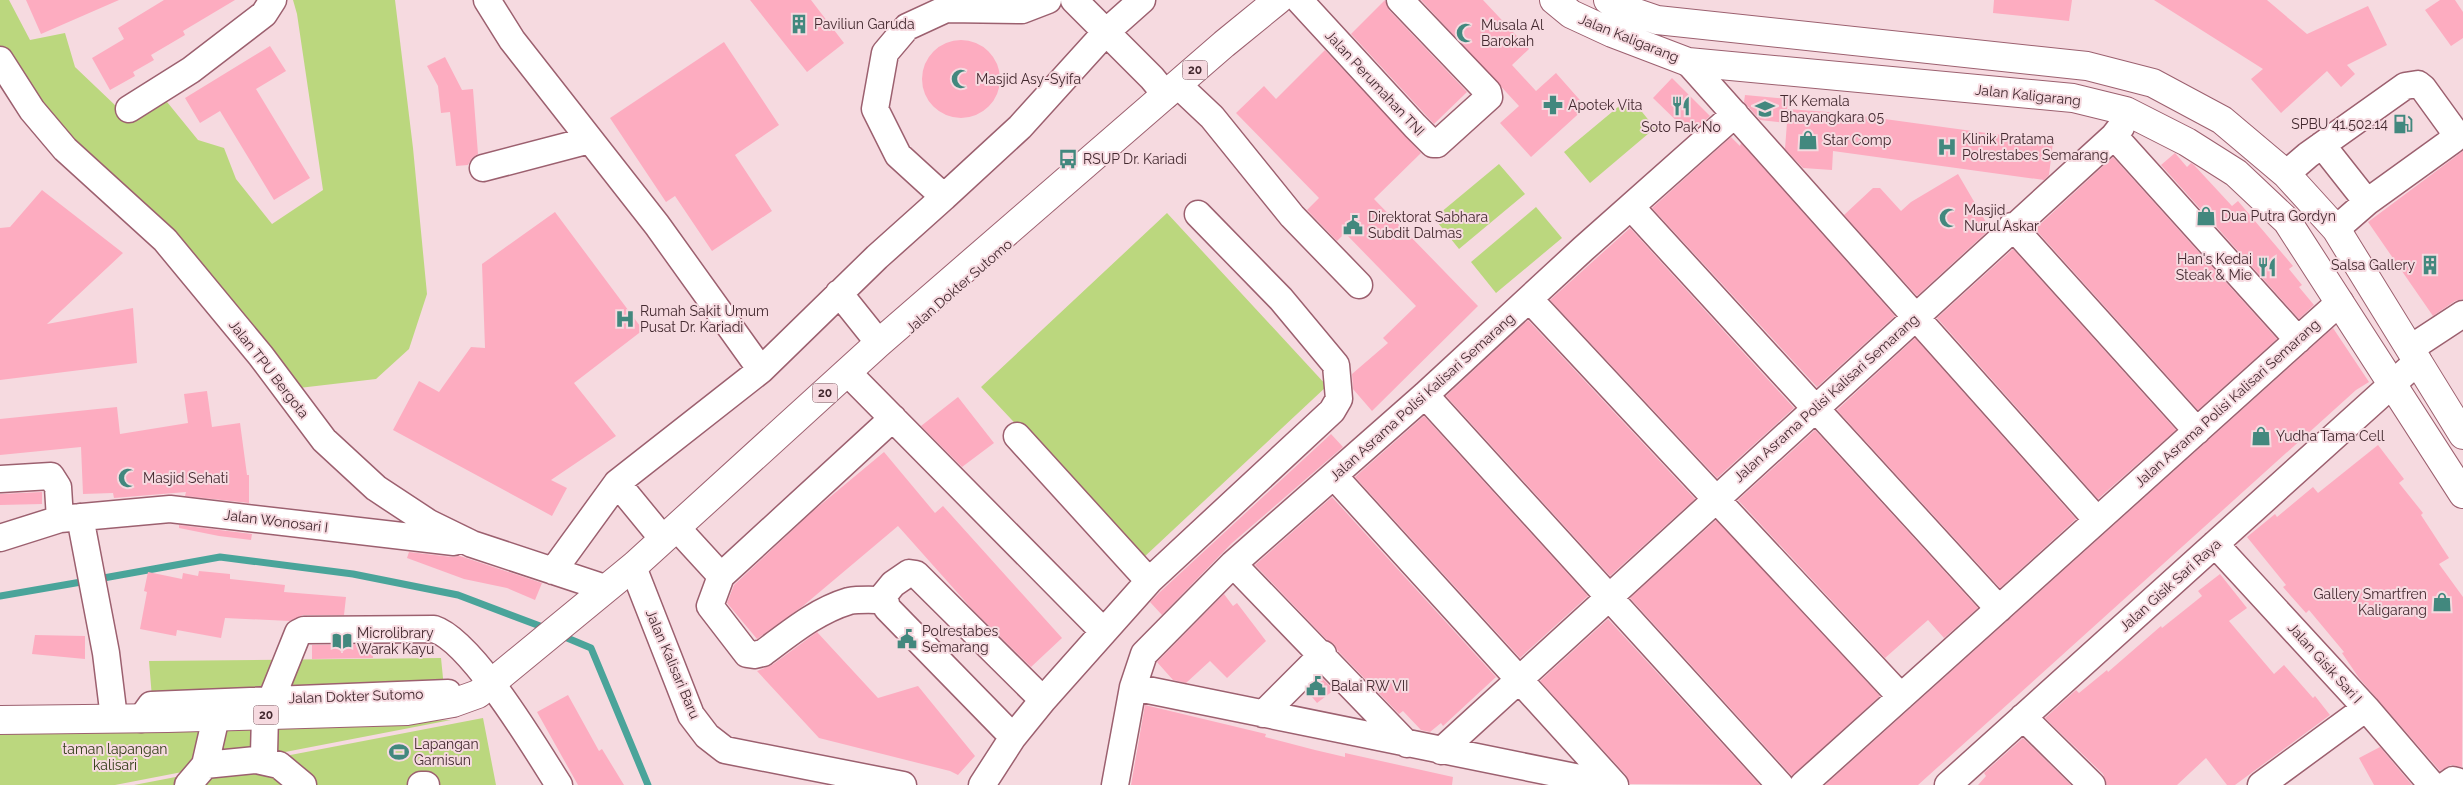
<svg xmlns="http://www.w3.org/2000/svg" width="2463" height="785" font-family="Raleway,sans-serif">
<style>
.green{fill:#bbd77e}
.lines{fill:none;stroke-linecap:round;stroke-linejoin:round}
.stream{stroke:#4aa49a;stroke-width:7}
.building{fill:#fdacc0}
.minor-casing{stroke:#9c606f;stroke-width:29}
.highway-casing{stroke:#9c606f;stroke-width:30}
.minor{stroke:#fff;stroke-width:26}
.highway{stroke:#fff;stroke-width:28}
.labels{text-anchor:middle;stroke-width:4;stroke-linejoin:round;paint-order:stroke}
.shield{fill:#f6dae0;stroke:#795f65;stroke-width:1}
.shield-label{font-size:12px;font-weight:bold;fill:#442a30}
.poi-label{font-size:14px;fill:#442a30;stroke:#f6dae0;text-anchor:start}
.street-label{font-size:14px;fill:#442a30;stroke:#f6dae0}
.park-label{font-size:14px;fill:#333e18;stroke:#f6dae0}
</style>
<rect width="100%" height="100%" fill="#f6dae0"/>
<path class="green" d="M0 0H9L30 40 65 33 75 67 117 107 163 97 198 140 224 148 236 179 272 224 323 190 297 14 293 0H395L413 148 427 294 409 349 376 379 299 388 39 109 0 51Z
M1630 97 1655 128 1590 183 1564 152Z
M1499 164 1525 194 1459 249 1434 218Z
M1536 207 1562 238 1496 293 1471 262Z
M1167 213 1327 386 1142 559 981 387Z
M441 658 445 698 153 710 149 661Z
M483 718 496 785H134Z
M451 720 115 785H0V733Z"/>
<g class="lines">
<path class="stream" d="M98 579 220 557 353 574 458 595 548 629
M0 596 87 581
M560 635 591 648 648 785"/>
</g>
<path class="building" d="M26 0H119L41 34Z
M164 0H235L183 31 185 35 151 55 154 60 133 72 135 76 110 90 92 58 124 39 118 28Z
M750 0H811L844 43 807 72Z
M1385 0 1389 10 1467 92 1434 124 1351 34Z
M1421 0H1483L1529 49 1512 65 1536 91 1556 73 1586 107 1531 157 1500 123 1519 106Z
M1994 0H2072L2069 21 1993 13Z
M2154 0H2267L2307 34 2368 6 2387 45 2347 65 2355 74 2341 87 2327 71 2281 113 2251 79 2263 69Z
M2440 0H2455L2463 12V38L2451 46 2425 10Z
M922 79a39 39 0 1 1 78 0a39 39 0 1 1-78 0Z
M724 42 779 125 735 155 772 211 712 251 675 196 666 202 610 118Z
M270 46 286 71 256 89 310 178 274 200 220 111 200 123 185 98Z
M1325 50 1421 153 1374 199 1478 306 1372 411 1353 389 1352 374 1388 343 1383 338 1416 306 1345 233 1337 241 1307 210 1319 198 1236 113 1264 86 1276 99Z
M445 57 462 90 473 89 478 154 472 158 468 165 456 166 450 112 441 113 438 86 427 66Z
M1672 78 1710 116 1690 134 1653 98Z
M1745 95 1788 99 1786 123 1760 120 1744 102Z
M1788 109 1841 113 2053 142 2049 175 2044 180 1833 151 1832 170 1803 168 1785 149Z
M1731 137 1740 146 1741 143 1895 316 1817 387 1652 208Z
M2463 151V299L2455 301 2433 316 2368 222Z
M2175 153 2187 167 2191 163 2194 165 2232 206 2238 201 2293 266 2289 269 2302 285 2299 287 2314 305 2299 319 2161 165Z
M2113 157 2277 339 2198 410 2035 229Z
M1958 174 1990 229 1917 296 1844 215 1873 188H1880L1901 211 1911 202Z
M42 190 123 253 47 324 133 308 137 363 0 380V228L10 227Z
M555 212 643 330 574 383 616 436 551 480 567 488 552 516 393 430 419 381 439 392 471 347 485 348 482 264Z
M1630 228 1794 408 1717 478 1550 300Z
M2013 249 2176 430 2098 499 1937 318Z
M1528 320 1695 499 1610 576 1446 396Z
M2333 328 2369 382 2356 390 1918 785H1825Z
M1915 338 2076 519 2000 588 1837 410Z
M207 391 212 427 240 423 247 475H249V503L185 496 186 492 114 498 113 493 83 494 81 447 0 455V419L117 407 120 434 188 423 184 394Z
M958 397 994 443 962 467 921 426Z
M1424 416 1588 596 1520 658 1355 477Z
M1815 430 1978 608 1944 638 1928 620 1885 658 1738 500Z
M1331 434 1343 447 1232 543 1162 615 1150 602 1160 592Z
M2378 445 2404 479 2399 483 2423 513 2421 515 2449 558 2439 564 2463 597 2462 767 2451 765 2440 771 2359 678 2342 653 2344 652 2309 610 2306 613 2283 587 2286 585 2247 537 2275 514 2277 517 2313 487 2318 493Z
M884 452 935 513 943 506 1062 638 1031 667 972 609 898 526 803 606 757 639 727 603 734 585 812 512Z
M42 492V504L0 505V494Z
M1332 497 1496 677 1443 726 1441 723 1430 732 1421 730 1403 711 1399 714 1338 651 1334 644 1327 640 1255 565Z
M1716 520 1880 696 1792 776 1630 598Z
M179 525 252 534 251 540 219 536 179 528Z
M409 552 452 557 460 556 542 583 535 600 507 588 464 579 407 558Z
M199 571 230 574V579L285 585 284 592 346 597 344 615H303L290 621 225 618 221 638 177 630 176 636 140 629 147 592 144 591 148 572 182 579 183 573 198 576Z
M2220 574 2247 608 2229 621 2274 674 2284 665 2313 698 2315 696 2330 715 2235 785H2227L2206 758 2177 785H2107L2103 774 2045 718 2076 690 2079 693 2107 670 2108 672 2161 626 2162 628 2202 596 2198 591Z
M1224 594 1233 606 1237 603 1266 641 1227 678 1210 661 1186 683 1173 680 1157 662Z
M1608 619 1760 785 1630 784 1626 775 1540 681Z
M817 632 878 698 918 686 975 756 958 775 950 771 819 738 757 671 772 665Z
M35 635 85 636V659L32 654Z
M372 644 373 658 312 659V645Z
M1321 677 1334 690 1317 703 1307 691Z
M568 695 599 751 602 749 624 785H578L537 712Z
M1145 705 1266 734 1265 737 1315 750 1345 757V753L1453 777 1452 785H1131Z
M2023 738 2071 785H1978L1986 776 1984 773 1985 772Z
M2380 747 2412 785H2374L2359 758Z"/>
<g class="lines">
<defs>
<path id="minor" d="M487 0 512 40 657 225 761 370
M1048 0 1022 10 946 9 907 27 885 53 875 109 898 155 944 197 1020 127 1106 32 1142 0
M1074 0 1152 78 1166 95
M1299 0 1415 126 1433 144H1437L1489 97 1488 92 1400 0
M0 60 32 110 65 149 165 240 261 356 324 440 376 488 429 523 472 544 605 588
M1688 62 2097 520
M1178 85 1212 117 1292 216 1359 285
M129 109 191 70 264 14 273 0
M2114 136 2298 340
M2322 145 2367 202
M483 168 590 140
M2286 174 2308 155 2405 86 2418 84 2423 88 2452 128 2453 140 2367 202 2336 229
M1632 208 1999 609
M2012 226 2197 431
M839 293 879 343
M1530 300 1901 697
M2411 348 2463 314
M847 372 1103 631
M1425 395 1780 785
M1017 436 1149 581
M1334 476 1615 785
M0 479 51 476 58 487 60 519
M617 483 663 539
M80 517 106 653 114 718
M677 528 721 576 893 418
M0 538 60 519 170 509 454 542
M2215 544 2366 708 2432 785
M1233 564 1407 744
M633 567 691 715 707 736 725 750 903 785
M553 571 617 483 761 370 877 257 944 197
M721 576 710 606 747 654 754 655 763 653C790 633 816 611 849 601 860 599 873 600 884 600
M1133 687 1614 785
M1263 714 1323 654
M2023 717 2092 785
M141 719 151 705 448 693 453 703
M1013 737 887 608 884 595 893 584 909 573 916 574 1043 700
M1441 751 2114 136 2121 127 2126 111
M256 760 279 765 303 785
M205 765 256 760 264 754 265 715 298 633 304 630 434 629C472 641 536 749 559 785
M188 785 205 765 216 717
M421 785H426
M982 785 1013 737 1043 700 1149 581 1332 411 1339 399 1336 365 1281 299 1198 214
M1115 785 1133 687 1144 654 1233 564 1425 395 1583 249 1735 114
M1803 785 2340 302
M1948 785 2418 361
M2261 785 2366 708
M2446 785 2453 780 2457 781 2460 785"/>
<path id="highway" d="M1554 0 1571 14 1612 33 1688 62 2073 98 2126 111 2187 142 2236 173 2287 221 2463 494
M1608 0 1622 8 1657 20 2087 66 2153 83 2222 120 2286 174 2336 229 2463 435
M0 720 168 718 407 711 453 703 478 694 635 565 879 343 1224 44 1278 0"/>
</defs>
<use href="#minor" class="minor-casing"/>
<use href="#highway" class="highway-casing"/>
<use href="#minor" class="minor"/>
<use href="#highway" class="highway"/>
</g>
<defs>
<symbol id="building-bare" viewBox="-9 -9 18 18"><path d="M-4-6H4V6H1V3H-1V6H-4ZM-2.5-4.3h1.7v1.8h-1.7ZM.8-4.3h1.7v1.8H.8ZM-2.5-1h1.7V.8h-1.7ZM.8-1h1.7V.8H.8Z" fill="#42887e" stroke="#f6dae0" stroke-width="2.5" paint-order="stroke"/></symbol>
<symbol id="mosque-bare" viewBox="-9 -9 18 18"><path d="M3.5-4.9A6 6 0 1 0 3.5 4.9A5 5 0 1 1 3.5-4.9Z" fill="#42887e" stroke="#f6dae0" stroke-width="2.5" paint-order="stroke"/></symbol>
<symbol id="pharmacy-bare" viewBox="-9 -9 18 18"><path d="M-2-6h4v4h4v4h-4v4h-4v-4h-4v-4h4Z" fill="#42887e" stroke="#f6dae0" stroke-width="2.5" paint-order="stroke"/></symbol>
<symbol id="restaurant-bare" viewBox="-9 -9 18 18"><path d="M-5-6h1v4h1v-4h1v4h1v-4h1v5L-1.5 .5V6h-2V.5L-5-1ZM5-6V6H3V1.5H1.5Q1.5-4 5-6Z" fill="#42887e" stroke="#f6dae0" stroke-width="2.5" paint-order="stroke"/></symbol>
<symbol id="school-bare" viewBox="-9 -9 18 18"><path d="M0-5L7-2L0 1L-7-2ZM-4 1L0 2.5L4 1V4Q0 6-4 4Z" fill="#42887e" stroke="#f6dae0" stroke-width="2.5" paint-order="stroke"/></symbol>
<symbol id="fuel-bare" viewBox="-9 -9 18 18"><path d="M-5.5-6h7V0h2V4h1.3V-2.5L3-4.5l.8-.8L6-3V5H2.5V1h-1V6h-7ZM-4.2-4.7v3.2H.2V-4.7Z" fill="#42887e" stroke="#f6dae0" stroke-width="2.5" paint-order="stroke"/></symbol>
<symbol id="shop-bare" viewBox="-9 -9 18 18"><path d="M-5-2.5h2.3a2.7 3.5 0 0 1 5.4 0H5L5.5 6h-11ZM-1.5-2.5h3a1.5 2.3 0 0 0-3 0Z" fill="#42887e" stroke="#f6dae0" stroke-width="2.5" paint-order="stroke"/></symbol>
<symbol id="hospital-bare" viewBox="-9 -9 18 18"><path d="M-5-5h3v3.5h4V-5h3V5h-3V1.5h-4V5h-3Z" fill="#42887e" stroke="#f6dae0" stroke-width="2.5" paint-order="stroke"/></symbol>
<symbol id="bus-bare" viewBox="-9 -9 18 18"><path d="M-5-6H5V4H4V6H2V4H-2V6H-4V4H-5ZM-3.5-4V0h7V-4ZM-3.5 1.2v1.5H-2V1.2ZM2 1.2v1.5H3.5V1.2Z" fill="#42887e" stroke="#f6dae0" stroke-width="2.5" paint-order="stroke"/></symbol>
<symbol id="civic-bare" viewBox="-9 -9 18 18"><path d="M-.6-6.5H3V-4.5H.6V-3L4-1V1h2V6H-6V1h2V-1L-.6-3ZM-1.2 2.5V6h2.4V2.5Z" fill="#42887e" stroke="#f6dae0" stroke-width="2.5" paint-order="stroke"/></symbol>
<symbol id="library-bare" viewBox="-9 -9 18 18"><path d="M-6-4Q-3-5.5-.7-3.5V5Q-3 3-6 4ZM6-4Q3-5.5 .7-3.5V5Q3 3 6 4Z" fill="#42887e" stroke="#f6dae0" stroke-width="2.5" paint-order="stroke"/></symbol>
<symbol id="stadium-bare" viewBox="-9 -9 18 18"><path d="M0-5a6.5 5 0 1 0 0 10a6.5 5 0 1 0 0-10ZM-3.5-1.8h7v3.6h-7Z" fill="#42887e" stroke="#f6dae0" stroke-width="2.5" paint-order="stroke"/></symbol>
</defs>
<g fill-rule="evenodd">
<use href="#building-bare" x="785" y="10" width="28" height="28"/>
<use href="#mosque-bare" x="1452" y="19" width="28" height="28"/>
<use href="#mosque-bare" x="947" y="65" width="28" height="28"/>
<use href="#pharmacy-bare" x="1539" y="91" width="28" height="28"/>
<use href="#restaurant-bare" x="1667" y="92" width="28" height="28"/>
<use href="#school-bare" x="1751" y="95" width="28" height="28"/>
<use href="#fuel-bare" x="2389" y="110" width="28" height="28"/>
<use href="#shop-bare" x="1794" y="126" width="28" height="28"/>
<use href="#hospital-bare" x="1933" y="133" width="28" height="28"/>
<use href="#bus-bare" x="1054" y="145" width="28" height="28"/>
<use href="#shop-bare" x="2192" y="202" width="28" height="28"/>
<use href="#mosque-bare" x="1935" y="204" width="28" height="28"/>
<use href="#civic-bare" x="1339" y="211" width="28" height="28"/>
<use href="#building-bare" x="2416" y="251" width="28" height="28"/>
<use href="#restaurant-bare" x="2253" y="253" width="28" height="28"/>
<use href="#hospital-bare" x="611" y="305" width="28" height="28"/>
<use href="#shop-bare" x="2247" y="422" width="28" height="28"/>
<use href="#mosque-bare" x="114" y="464" width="28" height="28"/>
<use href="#shop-bare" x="2428" y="588" width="28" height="28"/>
<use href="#civic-bare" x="893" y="625" width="28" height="28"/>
<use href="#library-bare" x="328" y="627" width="28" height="28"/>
<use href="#civic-bare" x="1302" y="672" width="28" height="28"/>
<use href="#stadium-bare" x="385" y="738" width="28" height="28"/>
</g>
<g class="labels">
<g class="shield">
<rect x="1182.5" y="60.5" width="25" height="19" rx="4"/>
<rect x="812.5" y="383.5" width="25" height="19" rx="4"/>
<rect x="253.5" y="705.5" width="25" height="19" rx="4"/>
</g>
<g class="shield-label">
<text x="1195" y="74">20</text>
<text x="825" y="397">20</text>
<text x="266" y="719">20</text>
</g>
<g class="poi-label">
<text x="814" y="29">Paviliun Garuda</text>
<text x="1481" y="30">Musala Al<tspan x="1481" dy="16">Barokah</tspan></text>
<text x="976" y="84">Masjid Asy-Syifa</text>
<text x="1780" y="106">TK Kemala<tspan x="1780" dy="16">Bhayangkara 05</tspan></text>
<text x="1568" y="110">Apotek Vita</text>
<text x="2388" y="129" text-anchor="end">SPBU 41.502.14</text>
<text x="1681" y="132" text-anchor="middle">Soto Pak No</text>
<text x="1962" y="144">Klinik Pratama<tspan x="1962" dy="16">Polrestabes Semarang</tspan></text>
<text x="1823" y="145">Star Comp</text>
<text x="1083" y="164">RSUP Dr. Kariadi</text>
<text x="1964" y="215">Masjid<tspan x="1964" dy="16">Nurul Askar</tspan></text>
<text x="2221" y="221">Dua Putra Gordyn</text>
<text x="1368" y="222">Direktorat Sabhara<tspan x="1368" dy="16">Subdit Dalmas</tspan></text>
<text x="2252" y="264" text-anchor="end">Han's Kedai<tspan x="2252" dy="16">Steak &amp; Mie</tspan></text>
<text x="2415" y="270" text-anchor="end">Salsa Gallery</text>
<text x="640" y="316">Rumah Sakit Umum<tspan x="640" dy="16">Pusat Dr. Kariadi</tspan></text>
<text x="2276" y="441">Yudha Tama Cell</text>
<text x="143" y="483">Masjid Sehati</text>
<text x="2427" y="599" text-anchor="end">Gallery Smartfren<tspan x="2427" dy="16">Kaligarang</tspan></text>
<text x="922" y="636">Polrestabes<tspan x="922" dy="16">Semarang</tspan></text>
<text x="357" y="638">Microlibrary<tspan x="357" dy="16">Warak Kayu</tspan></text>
<text x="1331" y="691">Balai RW VII</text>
<text x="414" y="749">Lapangan<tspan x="414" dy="16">Garnisun</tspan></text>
</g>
<g class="street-label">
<text transform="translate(1629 38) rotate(22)" y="5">Jalan Kaligarang</text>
<text transform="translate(1375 83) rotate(47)" y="5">Jalan Perumahan TNI</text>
<text transform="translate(2028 95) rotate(6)" y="5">Jalan Kaligarang</text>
<text transform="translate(959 286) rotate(-41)" y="5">Jalan Dokter Sutomo</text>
<text transform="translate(269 369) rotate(52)" y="5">Jalan TPU Bergota</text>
<text transform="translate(1422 397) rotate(-42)" y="5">Jalan Asrama Polisi Kalisari Semarang</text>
<text transform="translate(1826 398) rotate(-42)" y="5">Jalan Asrama Polisi Kalisari Semarang</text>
<text transform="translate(2227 403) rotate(-42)" y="5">Jalan Asrama Polisi Kalisari Semarang</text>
<text transform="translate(276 521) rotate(7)" y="5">Jalan Wonosari I</text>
<text transform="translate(2170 585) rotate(-42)" y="5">Jalan Gisik Sari Raya</text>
<text transform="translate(2325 663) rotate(48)" y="5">Jalan Gisik Sari I</text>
<text transform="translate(673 664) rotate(67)" y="5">Jalan Kalisari Baru</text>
<text transform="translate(356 696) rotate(-2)" y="5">Jalan Dokter Sutomo</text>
</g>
<g class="park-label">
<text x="115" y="754">taman lapangan<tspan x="115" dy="16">kalisari</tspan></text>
</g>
</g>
</svg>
